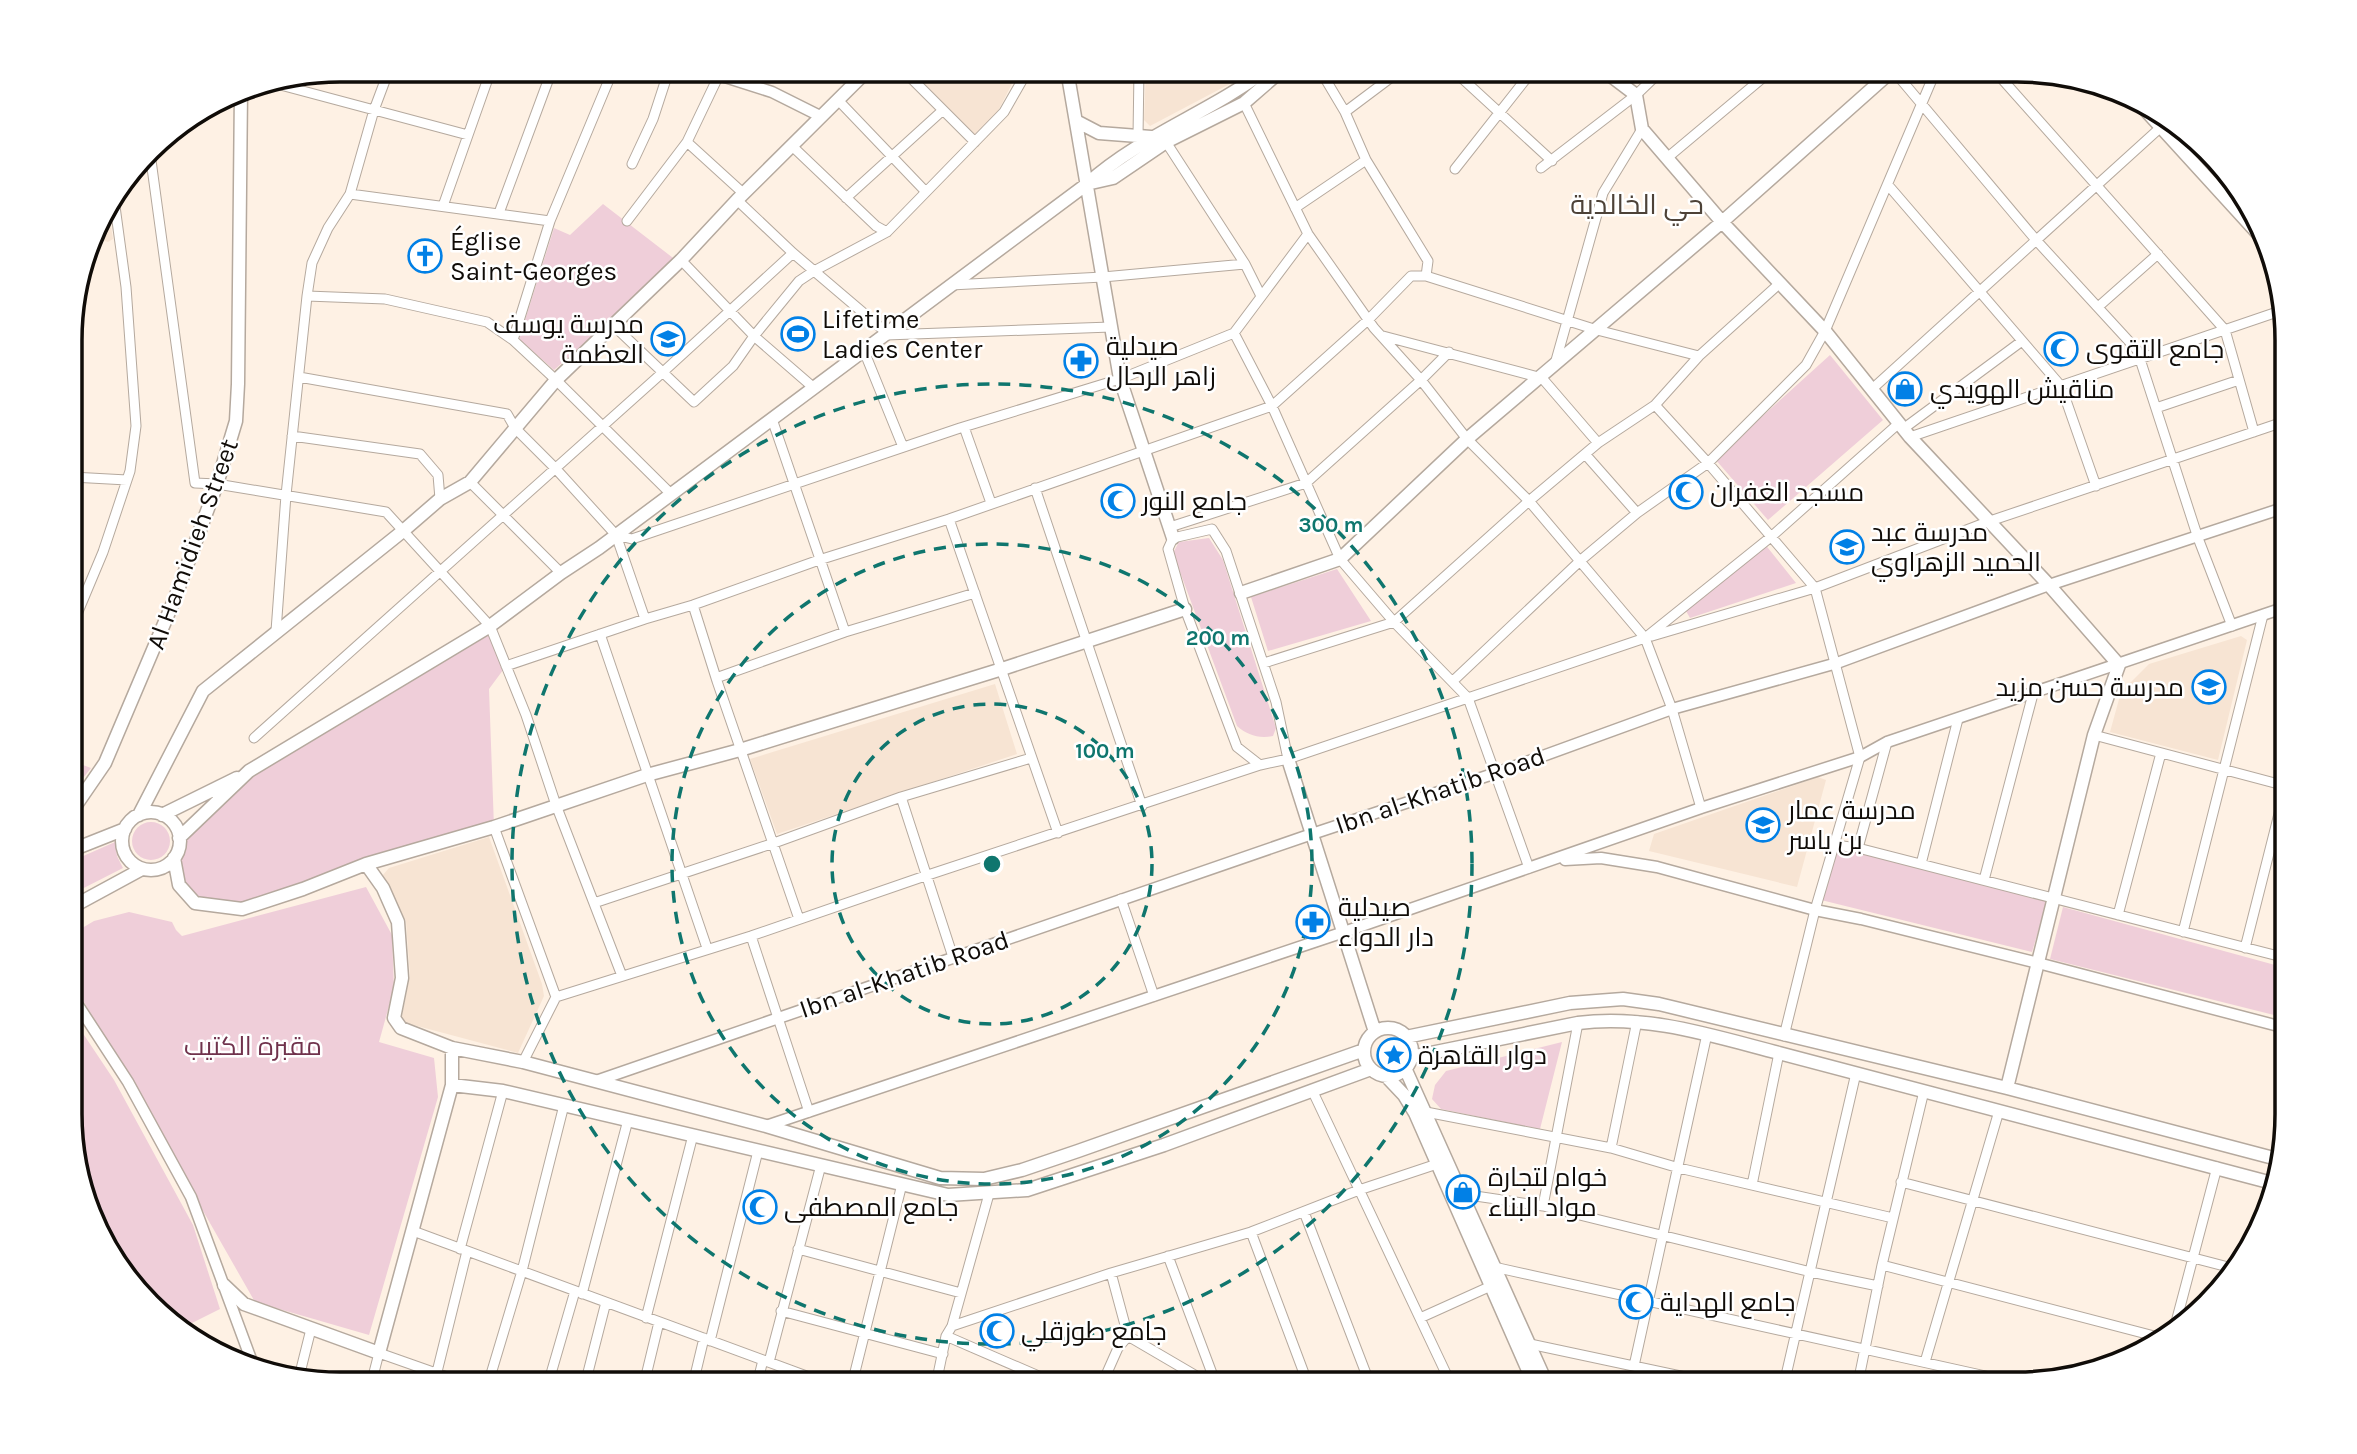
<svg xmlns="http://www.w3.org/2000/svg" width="2357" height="1454" font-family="Karla,Cairo,sans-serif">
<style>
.built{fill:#f7e4d3}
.green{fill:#efced9}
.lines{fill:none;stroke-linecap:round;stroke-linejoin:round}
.minor-casing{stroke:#b5a99e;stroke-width:11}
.tertiary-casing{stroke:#b5a99e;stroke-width:13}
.secondary-casing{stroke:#b5a99e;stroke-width:15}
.minor{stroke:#fff;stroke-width:9}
.tertiary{stroke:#fff;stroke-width:10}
.secondary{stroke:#fff;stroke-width:12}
.ring{fill:none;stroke:#0f766e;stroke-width:3.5;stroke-dasharray:12 9}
.labels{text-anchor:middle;stroke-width:5;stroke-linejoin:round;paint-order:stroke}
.poi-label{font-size:26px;fill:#100c08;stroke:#fff;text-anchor:start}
.street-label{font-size:26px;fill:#100c08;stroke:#fff}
.park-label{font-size:26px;fill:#70324c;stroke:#fff}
.neighbourhood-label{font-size:28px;fill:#4d4238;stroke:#fff}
.rim{fill:none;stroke:#100c08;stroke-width:3.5}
.centre{fill:#0f766e;stroke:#fff;stroke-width:3.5}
.ring-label{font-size:21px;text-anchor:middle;font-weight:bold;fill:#0f766e;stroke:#fff;stroke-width:5;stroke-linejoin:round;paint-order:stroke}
</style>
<rect width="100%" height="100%" fill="#fef1e4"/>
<path class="built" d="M906 70H1019L998 111 974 135Z
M1146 70H1243L1241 78 1150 126 1144 120Z
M108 207 113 239 108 242 93 237 98 220Z
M2241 636 2247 640 2218 760 2110 732 2121 692 2149 664Z
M995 684 1017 754 777 834 750 759Z
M1818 777 1826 780 1797 887 1649 851 1654 834Z
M489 837 542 984 544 996 518 1053 406 1023 402 1016 410 976 406 921 385 885 382 876 389 868Z"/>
<path class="green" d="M2156 110 2167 115 2251 205 2257 225Z
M603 204 677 261 554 370 519 339 554 228 570 235Z
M1830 355 1883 420 1768 520 1715 459Z
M1209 538 1223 560 1276 728 1273 736C1259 739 1247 735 1237 726L1173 553 1179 542Z
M1764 543 1796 583 1690 618 1686 611Z
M1337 569 1371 621 1268 651 1251 597Z
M490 626 506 666 489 689 494 827 242 909 195 903 179 885 177 853 179 844 249 771Z
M72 761 91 768 72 792Z
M132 841a19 19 0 1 1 38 0a19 19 0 1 1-38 0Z
M115 842 117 856 123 868 72 894V861Z
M1836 846 2047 901 2032 952 1821 900Z
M366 887 392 935 394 988 379 1042 434 1058 438 1097 369 1335 255 1302 72 981V934L94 921 129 912 172 922 176 930 182 936Z
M2063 907 2286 968V1018L2050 959Z
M72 1017 114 1080 193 1225 220 1309 180 1329 115 1264 72 1149Z
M1562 1042 1540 1129 1441 1109 1432 1099 1435 1085 1446 1071Z"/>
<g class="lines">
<defs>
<path id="minor" d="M903 70 975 142
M1320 70 1345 112 1366 160 1428 261 1426 276
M1453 70 1552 161
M1893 70 2036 240 2137 350 2198 538 2232 626
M1994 70 2225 330 2254 432
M273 83 468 135
M838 100 926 192
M1244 103 1308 234 1374 328 1421 380 1467 439 1529 501 1645 638 1672 709 1701 808
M1345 112 1401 70
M1138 136 1139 70
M687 142 743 193
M1166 142 1245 264 1261 296
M791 145 876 226 887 232
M150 153 195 483 217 484 386 512 490 626 526 715 556 805 622 976
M1667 158 1772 70
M632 164 653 119 669 70
M1541 168 1636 95 1662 70
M1455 169 1533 70
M1888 185 2061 386 2096 486
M350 194 550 221
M846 198 943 110
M737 200 793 253 887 333
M443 206 491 70
M1295 208 1366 160
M499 213 552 70
M627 221 687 142 719 75
M681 260 754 336 814 388
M951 285 1103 277 1245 264
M307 296 385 299 487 322 513 340 556 380 671 494
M2098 307 2158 254
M613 325 694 402 733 366 754 336 799 281 814 271 887 232 1004 112 1028 70
M1234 333 1272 406 1340 559 1394 622 1468 698 1529 868
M886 335 1111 327
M1383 336 1542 378 1598 443
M513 340 550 221 613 70
M864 351 903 447
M1555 364 1603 193 1642 129
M299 377 507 414 515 428 556 469 616 535 645 619
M1871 390 2161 127
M1655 405 1708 463 1815 588 1860 757 1815 910 1784 1036
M2156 408 2239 380
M772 419 845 632
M964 427 991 503
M1903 429 2022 341
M292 436 420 454 438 475 440 499
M1910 437 2283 310
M1585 454 1637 513
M72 477 127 480
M470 482 561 573
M1035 488 1142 806
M949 519 1058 833
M1170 527 1306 483 1421 380 1449 352
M616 535 632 539 960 428 1120 379 1234 333 1308 234
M693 605 717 681 799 919
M72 626 103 552 130 471 136 426 126 287 114 199
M276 631 286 495 307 296 312 263 328 228 350 194 374 110 389 70
M600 634 707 948
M1652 636 1815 588 1990 521 2286 421
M1264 663 1394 622 1529 501 1598 443 1655 405 1699 356 1780 283
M506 666 645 619 693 605 819 560 949 519 1272 406 1368 320 1411 276H1426L1597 330 1699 356
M716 678 845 632 975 593
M1453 681 1581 560 1637 513 1708 463 1806 365 1825 331 1936 70
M2094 735 2286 786 2245 948
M254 738 662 373 793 253
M1260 765 1237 747 1185 609 1168 549 1173 538 1212 529 1226 551 1276 702 1288 759
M901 797 953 957
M494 827 556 997 523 1062
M1835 845 1858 848 2286 958
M1858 848 1887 742
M1921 864 1958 719
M1984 880 2033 694
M1121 899 1154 996
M594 903 774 843 901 797 1031 758
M2118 915 2161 753
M2183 932 2263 615
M751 936 809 1112
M556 997 751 936 925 876 1260 765 1288 759 1645 638 1772 536 1898 424
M1313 1092 1451 1384
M1426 1112 1611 1148 1679 1168 1893 1218
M1611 1148 1637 1021
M1901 1182 2236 1269
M1752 1185 1779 1053
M1462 1194 1543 1206 1811 1272 1878 1286
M1543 1206 1578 1023
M1304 1212 1370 1384
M413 1231 828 1384
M1251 1232 1308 1384
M460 1249 503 1091
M798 1249 961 1293
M1168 1256 1216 1384
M1882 1265 2162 1338
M1494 1267 2017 1383
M1111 1273 1128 1336
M582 1294 628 1120
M781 1311 943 1354
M646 1318 693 1135
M1420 1318 1491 1286
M952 1326 1111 1273 1251 1232 1359 1190 1437 1164
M2175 1326 2217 1167
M946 1336 1057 1384
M710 1341 758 1151
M1530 1344 1718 1384
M769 1362 821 1165
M1925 1362 1999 1111
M1634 1366 1707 1034
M299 1377 311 1329
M1858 1383 1882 1265 1924 1091
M371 1384 379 1353 467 1384
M434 1384 467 1251
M488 1384 522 1271 564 1105
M548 1384 575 1291
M585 1384 606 1302
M644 1384 659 1322
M693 1384 704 1338
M757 1384 763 1360
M852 1384 902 1184
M936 1384 946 1336 952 1326 989 1194
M1102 1384 1118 1348 1128 1336 1210 1384
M1784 1384 1856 1073"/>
<path id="tertiary" d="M703 70 772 92 820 116
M1565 860 1601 858 1657 867 1815 910 1861 919 2038 963 2286 1028
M72 996 128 1082 191 1197 255 1370
M596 1081 1312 834 1496 773 1672 709 1837 663 2049 585 2286 507
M766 1126 1344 932 1701 808 1860 757 1887 742 2286 607"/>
<path id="secondary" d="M1067 70 1120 379 1173 538
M1603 70 1636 95 1642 129 1722 222 1893 70
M2137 101 2261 237
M1076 121 1099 133 1151 137
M1091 183 1113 178 1166 142 1244 103 1282 70
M1241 593 1340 559 1467 439 1722 222 1825 331 1910 437 2049 585 2119 665 2094 735 2007 1088
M1288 759 1375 1032
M72 811 105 763 175 598 217 484 236 421 238 384 241 90
M122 841a29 29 0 1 1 58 0a29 29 0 1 1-58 0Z
M139 815 203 691 403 531 440 499 470 482 556 380 681 260 737 200 868 70
M162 815 237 778
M179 838 249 771 490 626 561 573 599 548 1087 184C1140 136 1209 113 1266 70
M72 850 125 829
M174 858 179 885 195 903 242 909 303 889 366 864 494 827 647 775 740 750 1002 669 1185 609
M72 907 142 869
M1364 1052a24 24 0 1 1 48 0a24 24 0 1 1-48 0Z
M1406 1037 1570 1003 1623 999 1659 1004 2007 1088 2281 1160
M452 1048 523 1062 766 1126 940 1178 984 1179 1022 1170 1078 1151 1364 1050
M1411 1057 1578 1023C1647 1014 1713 1036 1779 1053L2276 1184
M1405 1068 1547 1384
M1386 1076 1404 1095 1415 1113 1534 1384
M452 1085 503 1091 948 1195 1027 1190 1164 1145 1371 1069
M224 1285 244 1304 379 1353 452 1085V1048L401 1028 394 1018 402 978 398 922 383 888 366 864"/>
</defs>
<use href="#minor" class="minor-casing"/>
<use href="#tertiary" class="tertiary-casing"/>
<use href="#secondary" class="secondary-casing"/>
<use href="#minor" class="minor"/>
<use href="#tertiary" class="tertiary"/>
<use href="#secondary" class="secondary"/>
</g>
<g class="ring">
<circle cx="992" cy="864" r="160"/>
<circle cx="992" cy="864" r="320"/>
<circle cx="992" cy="864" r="480"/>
</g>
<defs>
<symbol id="church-ring" viewBox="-11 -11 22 22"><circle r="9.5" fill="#fff" stroke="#0180e6" stroke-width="1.5"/><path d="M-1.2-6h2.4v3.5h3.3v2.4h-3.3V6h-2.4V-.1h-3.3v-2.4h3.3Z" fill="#0180e6"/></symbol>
<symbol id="stadium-ring" viewBox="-11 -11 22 22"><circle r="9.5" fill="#fff" stroke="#0180e6" stroke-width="1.5"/><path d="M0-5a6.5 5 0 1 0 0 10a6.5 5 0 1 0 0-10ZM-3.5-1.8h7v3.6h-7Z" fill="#0180e6"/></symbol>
<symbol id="school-ring" viewBox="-11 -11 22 22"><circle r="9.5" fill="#fff" stroke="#0180e6" stroke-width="1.5"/><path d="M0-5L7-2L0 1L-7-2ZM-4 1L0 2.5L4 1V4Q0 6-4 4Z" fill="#0180e6"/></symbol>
<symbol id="mosque-ring" viewBox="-11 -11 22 22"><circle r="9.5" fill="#fff" stroke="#0180e6" stroke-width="1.5"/><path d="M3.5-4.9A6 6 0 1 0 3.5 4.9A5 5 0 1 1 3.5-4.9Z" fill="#0180e6"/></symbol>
<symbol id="pharmacy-ring" viewBox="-11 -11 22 22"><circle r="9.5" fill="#fff" stroke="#0180e6" stroke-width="1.5"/><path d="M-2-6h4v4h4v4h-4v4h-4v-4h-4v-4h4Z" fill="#0180e6"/></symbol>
<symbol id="shop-ring" viewBox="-11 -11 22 22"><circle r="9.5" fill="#fff" stroke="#0180e6" stroke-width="1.5"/><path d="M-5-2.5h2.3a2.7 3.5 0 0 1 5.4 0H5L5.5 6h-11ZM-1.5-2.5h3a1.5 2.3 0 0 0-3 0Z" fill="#0180e6"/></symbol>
<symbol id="sight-ring" viewBox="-11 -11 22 22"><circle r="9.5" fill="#fff" stroke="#0180e6" stroke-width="1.5"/><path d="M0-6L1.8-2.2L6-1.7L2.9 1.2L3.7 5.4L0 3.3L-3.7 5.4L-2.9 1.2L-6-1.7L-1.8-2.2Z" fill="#0180e6"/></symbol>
</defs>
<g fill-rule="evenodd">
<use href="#church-ring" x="406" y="237" width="38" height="38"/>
<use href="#stadium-ring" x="779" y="315" width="38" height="38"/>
<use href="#school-ring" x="649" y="320" width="38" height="38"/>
<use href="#mosque-ring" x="2042" y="330" width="38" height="38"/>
<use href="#pharmacy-ring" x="1062" y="342" width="38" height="38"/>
<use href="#shop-ring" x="1886" y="370" width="38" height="38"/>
<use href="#mosque-ring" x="1667" y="473" width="38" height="38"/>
<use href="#mosque-ring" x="1099" y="482" width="38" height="38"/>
<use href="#school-ring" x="1828" y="528" width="38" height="38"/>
<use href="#school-ring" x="2190" y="668" width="38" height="38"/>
<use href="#school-ring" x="1744" y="806" width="38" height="38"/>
<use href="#pharmacy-ring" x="1294" y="903" width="38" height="38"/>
<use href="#sight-ring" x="1375" y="1036" width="38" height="38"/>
<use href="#shop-ring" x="1444" y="1173" width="38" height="38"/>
<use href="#mosque-ring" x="741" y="1188" width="38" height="38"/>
<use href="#mosque-ring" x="1617" y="1283" width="38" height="38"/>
<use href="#mosque-ring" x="978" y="1312" width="38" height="38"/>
</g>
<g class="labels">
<g class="poi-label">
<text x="450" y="250">Église<tspan x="450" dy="30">Saint-Georges</tspan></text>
<text x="822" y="328">Lifetime<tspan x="822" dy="30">Ladies Center</tspan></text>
<text x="644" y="333" text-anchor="end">مدرسة يوسف<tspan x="644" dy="30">العظمة</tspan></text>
<text x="1106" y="355">صيدلية<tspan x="1106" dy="30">زاهر الرحال</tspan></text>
<text x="2086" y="358">جامع التقوى</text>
<text x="1930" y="398">مناقيش الهويدي</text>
<text x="1710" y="501">مسجد الغفران</text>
<text x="1142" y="510">جامع النور</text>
<text x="1871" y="541">مدرسة عبد<tspan x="1871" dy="30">الحميد الزهراوي</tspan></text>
<text x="2184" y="696" text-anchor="end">مدرسة حسن مزيد</text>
<text x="1788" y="819">مدرسة عمار<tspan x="1788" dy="30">بن ياسر</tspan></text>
<text x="1338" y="916">صيدلية<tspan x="1338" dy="30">دار الدواء</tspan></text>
<text x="1418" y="1064">دوار القاهرة</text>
<text x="1488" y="1186">خوام لتجارة<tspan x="1488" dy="30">مواد البناء</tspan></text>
<text x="784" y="1216">جامع المصطفى</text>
<text x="1660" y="1311">جامع الهداية</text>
<text x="1021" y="1340">جامع طوزقلي</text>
</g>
<g class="street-label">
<text transform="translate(192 544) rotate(-70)" y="9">Al Hamidieh Street</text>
<text transform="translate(1440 790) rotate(-19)" y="9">Ibn al-Khatib Road</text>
<text transform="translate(904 974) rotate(-19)" y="9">Ibn al-Khatib Road</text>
</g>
<g class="park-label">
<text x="253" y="1055">مقبرة الكتيب</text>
</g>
<g class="neighbourhood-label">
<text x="1637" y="214">حي الخالدية</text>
</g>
</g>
<path d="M0 0H2357V1454H0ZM340 82H2017A258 258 0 0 1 2275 340V1114A258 258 0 0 1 2017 1372H340A258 258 0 0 1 82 1114V340A258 258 0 0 1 340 82Z" fill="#fff" fill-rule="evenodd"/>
<path class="rim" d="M340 82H2017A258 258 0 0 1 2275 340V1114A258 258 0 0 1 2017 1372H340A258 258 0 0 1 82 1114V340A258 258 0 0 1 340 82Z"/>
<circle cx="992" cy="864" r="10" class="centre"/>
<g class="ring-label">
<text x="1331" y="532">300 m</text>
<text x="1218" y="645">200 m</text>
<text x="1105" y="758">100 m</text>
</g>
</svg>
